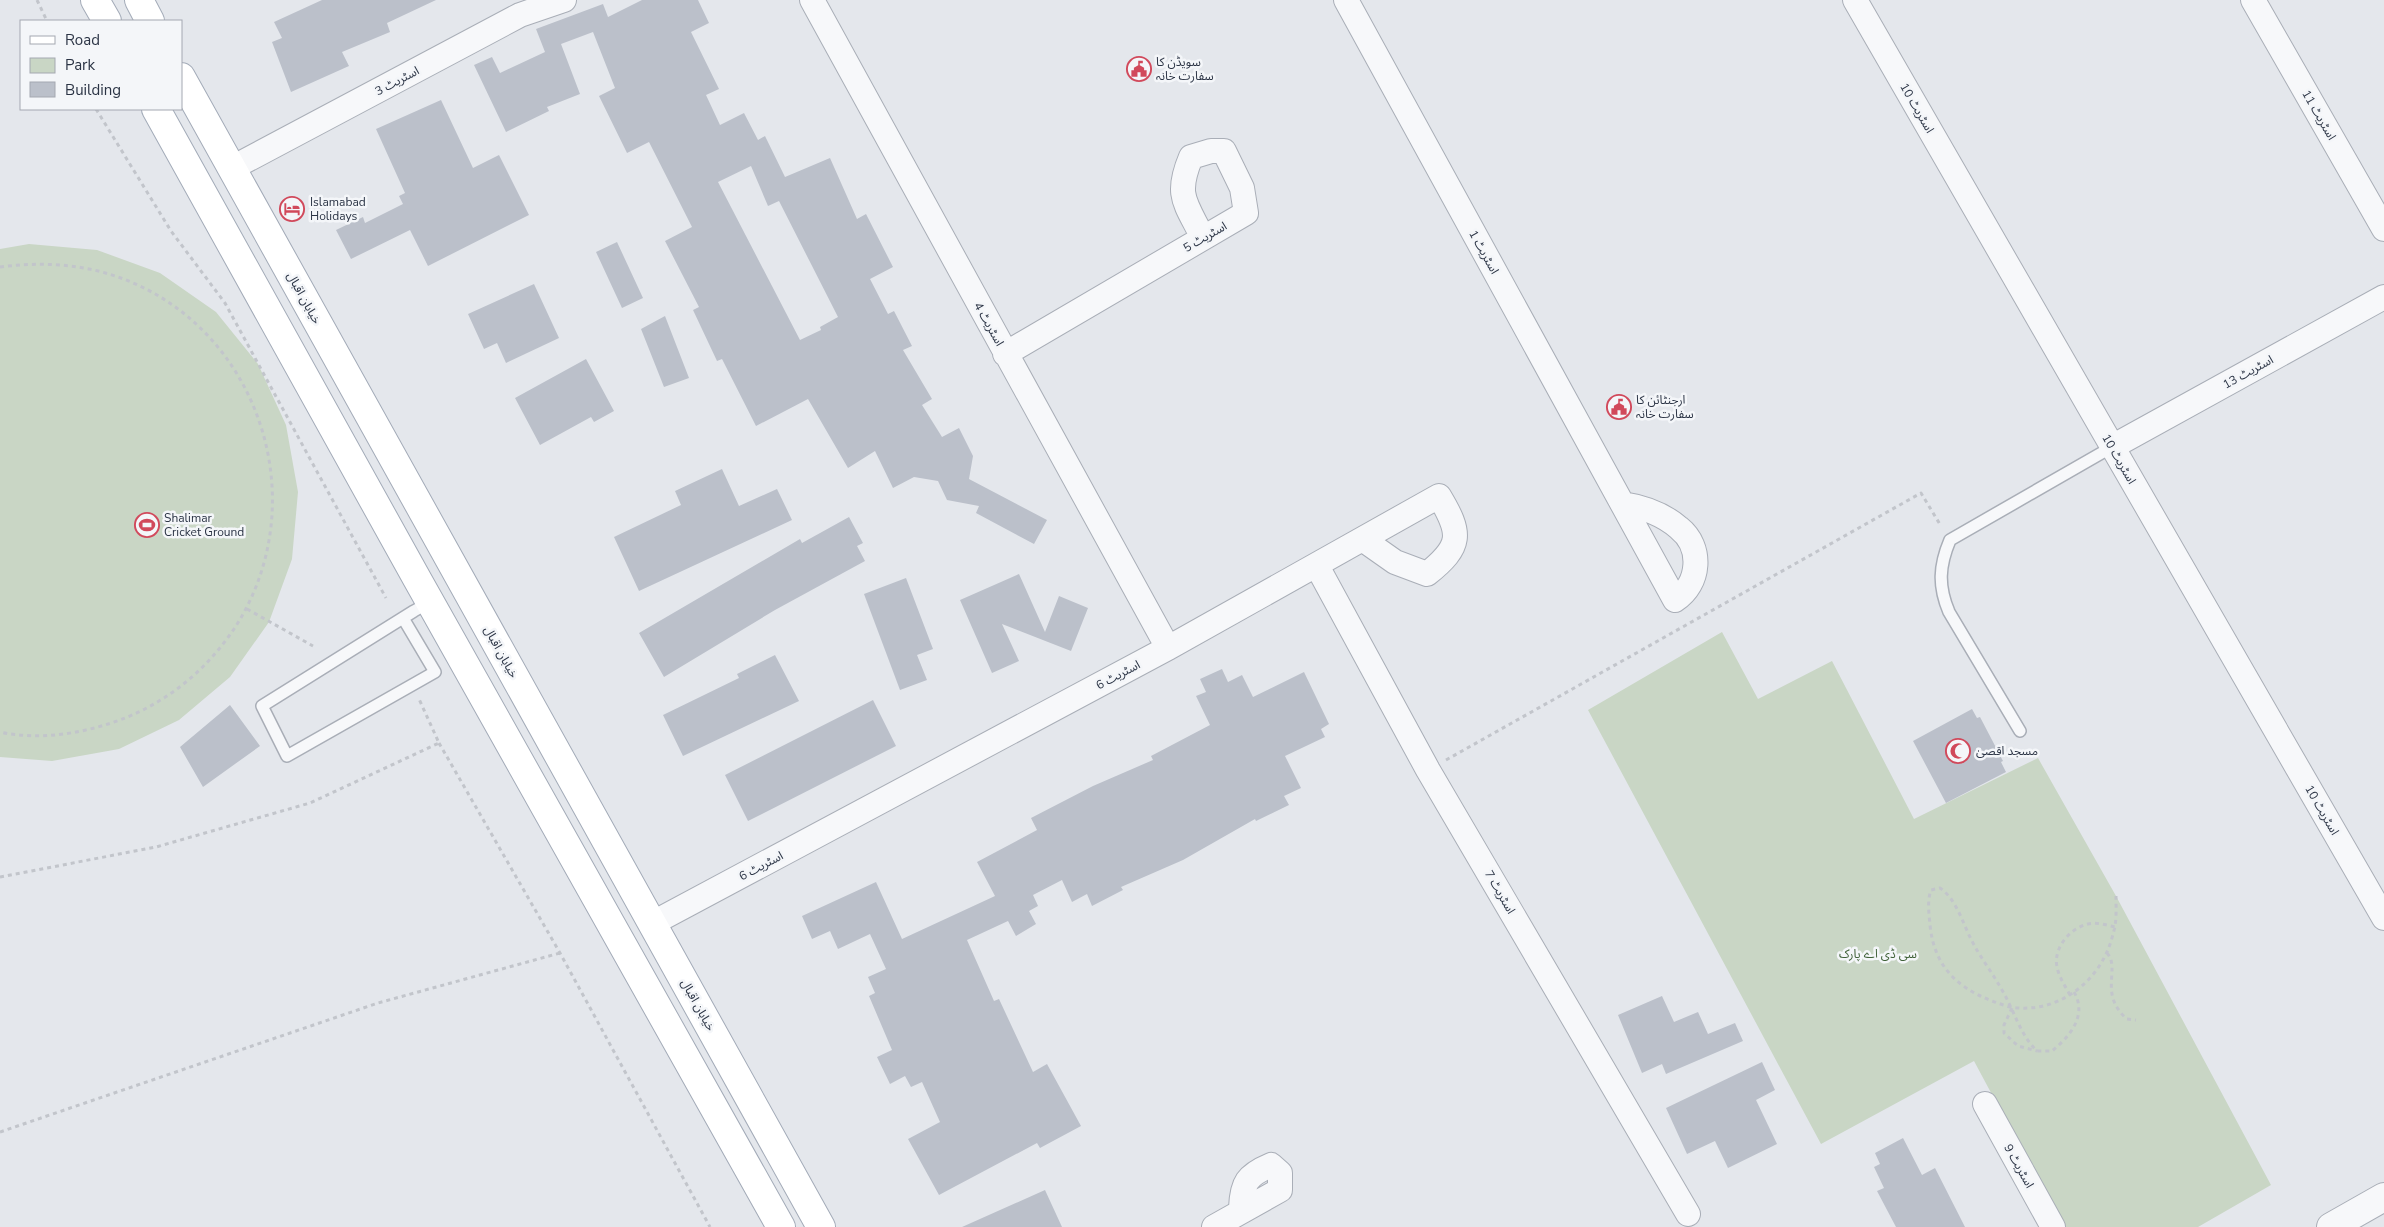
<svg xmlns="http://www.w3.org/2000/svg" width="2384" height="1227" font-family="'Nunito Sans','Noto Sans Arabic',sans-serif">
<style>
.park{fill:#c9d6c5}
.building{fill:#bbc0ca;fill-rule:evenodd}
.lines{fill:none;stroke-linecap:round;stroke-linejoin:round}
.service-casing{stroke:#a9aeb7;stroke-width:14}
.minor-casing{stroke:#a9aeb7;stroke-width:26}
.tertiary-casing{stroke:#a9aeb7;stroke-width:30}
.primary-casing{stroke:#a3abb8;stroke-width:30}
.path{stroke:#c2c5cb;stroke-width:3;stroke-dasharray:4 4;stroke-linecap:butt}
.service{stroke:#f7f8fa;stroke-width:11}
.minor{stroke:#f7f8fa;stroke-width:24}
.tertiary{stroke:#f7f8fa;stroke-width:28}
.primary{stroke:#fff;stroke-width:28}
.labels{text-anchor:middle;stroke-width:5;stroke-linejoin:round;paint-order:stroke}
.poi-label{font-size:12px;fill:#2b3445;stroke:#f4f6f9;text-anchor:start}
.street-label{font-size:12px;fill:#2b3445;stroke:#f4f6f9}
.park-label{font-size:12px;fill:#3f6138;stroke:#f4f6f9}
</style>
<rect width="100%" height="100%" fill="#e4e7ec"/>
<path class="park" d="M29 244 97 250 160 273 216 312 258 364 286 425 298 492 292 559 269 622 230 677 179 720 119 749 52 761 0 757V249Z
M1722 632 1758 699 1832 661 1914 819 2038 758 2116 896 2271 1185 2198 1227H2063L1974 1061 1821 1144 1588 710Z"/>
<path class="building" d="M322 0H436L387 23 390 32 342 52 349 66 291 92 272 42 282 38 274 22Z
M642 0H698L709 23 691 32 719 89 706 95 720 125 744 113 758 140 765 136 785 177 830 158 857 219 866 214 893 267 870 279 888 314 894 311 912 346 903 350 932 399 922 405 942 437 959 428 973 456 969 479 1047 520 1034 544 976 513 979 506 947 500 938 481 914 477 893 488 875 451 848 468 808 399 756 426 722 359 717 361 693 310 699 307 665 241 692 227 649 142 627 153 599 96 615 88 593 32 561 44 580 94 547 107 549 111 506 132 474 65 492 57 500 73 545 52 536 29 603 4 608 17ZM751 166 768 206 779 201 838 317 820 327 821 330 800 340 718 182Z
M441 100 473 168 499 155 529 215 428 266 410 230 351 259 336 230 363 217 365 223 403 204 399 196 405 193 376 129Z
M617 242 643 298 622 308 596 252Z
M534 284 559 338 506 363 497 343 484 349 468 314Z
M665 316 689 378 664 387 641 329Z
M586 359 614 411 594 422 591 417 540 445 515 398Z
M722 469 739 506 777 489 792 520 639 591 614 537 681 505 675 491Z
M849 517 863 543 857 546 865 561 775 610 664 677 639 633 800 539 802 543Z
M1019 574 1045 632 1059 596 1088 608 1071 651 1002 624 1019 661 992 673 960 600Z
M906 578 933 649 917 655 927 680 900 690 864 594Z
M775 655 799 701 683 756 663 715 739 678 737 674Z
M1222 669 1228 682 1242 675 1253 697 1304 672 1329 724 1321 729 1325 737 1285 756 1301 788 1284 796 1289 805 1256 821 1255 819 1183 860 1121 887 1123 890 1092 906 1087 894 1072 902 1062 880 1033 895 1038 906 1029 911 1036 924 1016 936 1008 921 967 940 994 1001 999 999 1033 1072 1047 1064 1081 1126 1040 1148 1037 1143 939 1195 908 1139 940 1122 922 1082 911 1087 905 1076 890 1084 877 1057 892 1050 869 996 875 993 868 977 886 969 870 934 838 949 830 931 812 939 802 916 876 882 902 939 995 896 977 862 1037 830 1031 818 1093 786 1153 760 1151 756 1210 725 1196 696 1206 692 1200 679Z
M873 700 896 746 748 821 725 775Z
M230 705 260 746 203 787 180 747Z
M1972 709 1977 718 1980 717 2003 761 2001 762 2006 772 1946 803 1913 741Z
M1662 996 1674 1022 1698 1012 1708 1034 1735 1023 1743 1041 1666 1074 1662 1064 1642 1073 1618 1015Z
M1762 1062 1775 1090 1756 1100 1777 1144 1728 1168 1715 1141 1687 1154 1666 1108Z
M1903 1138 1922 1175 1935 1168 1965 1227H1896L1877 1191 1884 1188 1874 1167 1880 1164 1875 1153Z
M1045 1190 1062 1227H962Z"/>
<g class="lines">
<defs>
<path id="service" d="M403 618 435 672 287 756 262 706 414 611 430 602
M2020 731 1949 612C1938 586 1939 566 1950 540L2112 447"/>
<path id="minor" d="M812 0 1168 648
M1346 0 1675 600C1700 584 1703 547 1679 528 1664 515 1643 507 1623 504
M1855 0 2384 918
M2253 0 2384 229
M232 168 520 15 564 0
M1005 354 1246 213 1242 188 1224 151H1211L1191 157C1175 195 1185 202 1202 236
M2112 447 2384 297
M1317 566 1428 770 1688 1214
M653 923 1168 648 1439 496C1462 534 1462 546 1427 574L1395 562 1368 543
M1985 1104 2053 1227
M1214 1227 1280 1190V1173L1271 1165C1247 1175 1242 1183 1241 1208"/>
<path id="tertiary" d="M2331 1227 2384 1197"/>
<path id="primary" d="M95 0 107 21
M139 0 150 21
M181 77 821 1227
M156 109 416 577 781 1227"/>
</defs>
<use href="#service" class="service-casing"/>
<use href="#minor" class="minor-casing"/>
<use href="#tertiary" class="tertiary-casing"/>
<use href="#primary" class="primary-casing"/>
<path class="path" d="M37 0 47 21
M96 109 171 231 225 303 386 598
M0 267C31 263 63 263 94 270 252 307 322 495 234 629 207 669 170 700 125 718 87 733 40 741 0 732
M247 609 313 646
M439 743 560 953 710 1227
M1446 760 1921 493 1941 526
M0 877 156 847 310 803 439 743 419 699
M2107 953C2121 968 2098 994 2127 1019L2136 1020
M2074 992C2088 1016 2069 1037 2052 1051H2037C2020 1035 2014 1010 2002 990 1992 972 1979 956 1970 937 1962 921 1956 899 1940 888L1931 890C1927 901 1929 914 1930 925 1935 974 1966 994 2010 1007 2058 1015 2102 981 2113 934 2117 922 2116 909 2116 896
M2070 995C2065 986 2059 977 2057 967 2053 948 2070 928 2088 924 2097 922 2106 925 2115 927
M2012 1008 2004 1025V1033L2018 1046 2037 1051
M0 1132 378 1003 560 953"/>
<use href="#service" class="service"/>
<use href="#minor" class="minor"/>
<use href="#tertiary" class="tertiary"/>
<use href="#primary" class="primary"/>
</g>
<defs>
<symbol id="civic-ring" viewBox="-11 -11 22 22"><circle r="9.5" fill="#f4f6f9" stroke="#d1495b" stroke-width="1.5"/><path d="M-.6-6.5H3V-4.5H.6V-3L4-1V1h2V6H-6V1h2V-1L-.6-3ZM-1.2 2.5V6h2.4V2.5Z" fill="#d1495b"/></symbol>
<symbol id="hotel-ring" viewBox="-11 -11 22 22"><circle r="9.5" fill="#f4f6f9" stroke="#d1495b" stroke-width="1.5"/><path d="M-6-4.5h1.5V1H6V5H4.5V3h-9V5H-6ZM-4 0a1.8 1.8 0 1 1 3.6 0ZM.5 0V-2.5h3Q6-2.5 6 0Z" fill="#d1495b"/></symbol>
<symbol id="stadium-ring" viewBox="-11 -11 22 22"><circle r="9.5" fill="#f4f6f9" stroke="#d1495b" stroke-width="1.5"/><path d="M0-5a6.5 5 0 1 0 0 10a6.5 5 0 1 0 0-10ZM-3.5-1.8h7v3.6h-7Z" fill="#d1495b"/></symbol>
<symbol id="mosque-ring" viewBox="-11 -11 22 22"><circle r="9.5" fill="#f4f6f9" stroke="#d1495b" stroke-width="1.5"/><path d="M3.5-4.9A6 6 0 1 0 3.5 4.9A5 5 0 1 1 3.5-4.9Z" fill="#d1495b"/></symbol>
</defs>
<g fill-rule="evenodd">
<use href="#civic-ring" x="1125" y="55" width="28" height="28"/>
<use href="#hotel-ring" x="278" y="195" width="28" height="28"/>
<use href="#civic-ring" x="1605" y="393" width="28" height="28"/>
<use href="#stadium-ring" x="133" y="511" width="28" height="28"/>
<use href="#mosque-ring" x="1944" y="737" width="28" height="28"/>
</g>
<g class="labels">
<g class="poi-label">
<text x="1156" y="66">سویڈن کا<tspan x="1156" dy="14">سفارت خانہ</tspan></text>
<text x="310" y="206">Islamabad<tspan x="310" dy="14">Holidays</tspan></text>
<text x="1636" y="404">ارجنٹائن کا<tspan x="1636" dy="14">سفارت خانہ</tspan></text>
<text x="164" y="522">Shalimar<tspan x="164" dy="14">Cricket Ground</tspan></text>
<text x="1976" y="755">مسجد اقصیٰ</text>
</g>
<g class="street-label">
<text transform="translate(397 81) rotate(-28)" y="4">اسٹریٹ 3</text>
<text transform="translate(1917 108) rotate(60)" y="4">اسٹریٹ 10</text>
<text transform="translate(2319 115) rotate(60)" y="4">اسٹریٹ 11</text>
<text transform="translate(1205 237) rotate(-30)" y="4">اسٹریٹ 5</text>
<text transform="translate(1484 252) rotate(61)" y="4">اسٹریٹ 1</text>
<text transform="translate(304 298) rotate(61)" y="4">خیابان اقبال</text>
<text transform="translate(989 324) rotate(61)" y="4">اسٹریٹ 4</text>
<text transform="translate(2248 372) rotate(-29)" y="4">اسٹریٹ 13</text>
<text transform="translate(2119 459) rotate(60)" y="4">اسٹریٹ 10</text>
<text transform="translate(501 652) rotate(61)" y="4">خیابان اقبال</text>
<text transform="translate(1118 675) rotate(-28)" y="4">اسٹریٹ 6</text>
<text transform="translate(2322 810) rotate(60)" y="4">اسٹریٹ 10</text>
<text transform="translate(761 866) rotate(-28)" y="4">اسٹریٹ 6</text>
<text transform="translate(1500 892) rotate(60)" y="4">اسٹریٹ 7</text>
<text transform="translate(698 1005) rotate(61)" y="4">خیابان اقبال</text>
<text transform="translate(2019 1166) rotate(61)" y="4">اسٹریٹ 9</text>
</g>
<g class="park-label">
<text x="1878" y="958">سی ڈی اے پارک</text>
</g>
</g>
<rect x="20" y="20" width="162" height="90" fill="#f4f6f9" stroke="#a4a8b1"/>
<rect x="30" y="36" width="25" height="8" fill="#ffffff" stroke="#a4a8b1"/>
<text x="65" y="45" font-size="15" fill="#2b3445">Road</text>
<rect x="30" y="58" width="25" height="15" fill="#c9d6c5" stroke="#a4a8b1"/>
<text x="65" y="70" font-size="15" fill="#2b3445">Park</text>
<rect x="30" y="82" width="25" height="15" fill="#bbc0ca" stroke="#a4a8b1"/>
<text x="65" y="95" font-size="15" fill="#2b3445">Building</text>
</svg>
